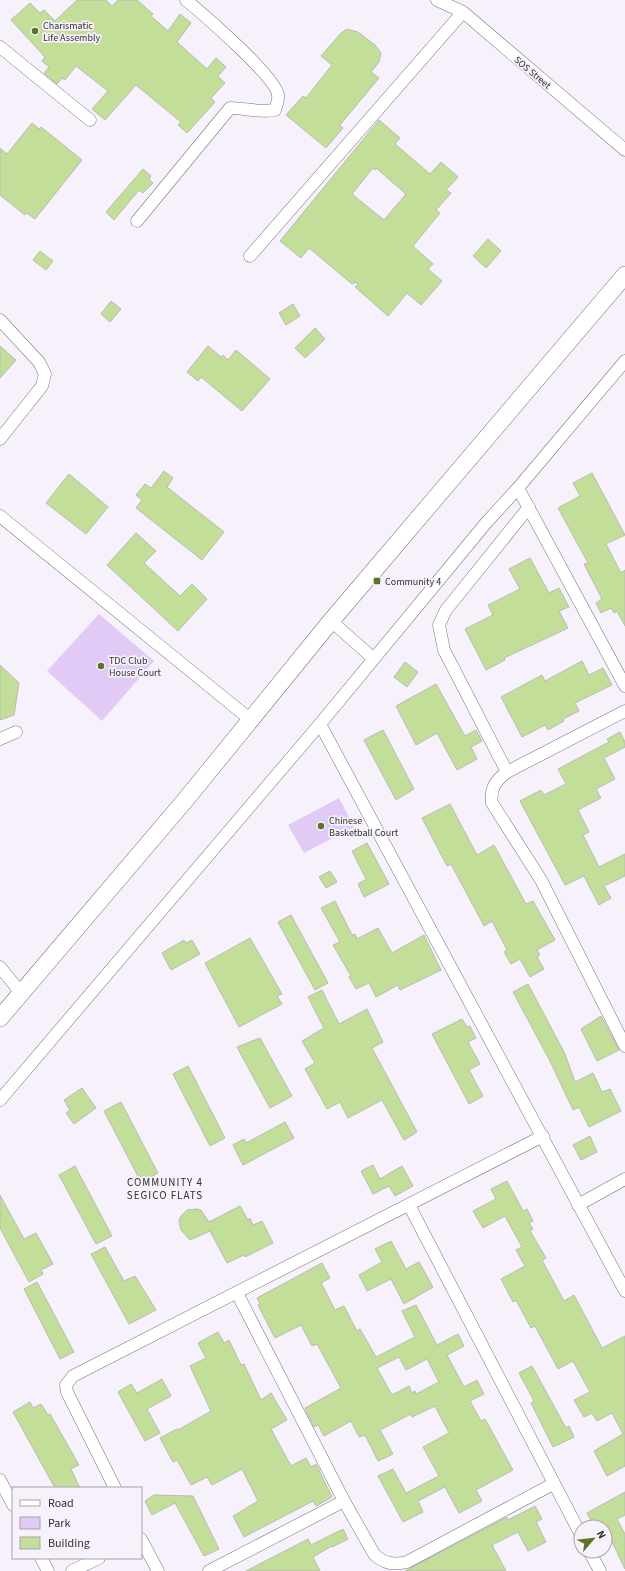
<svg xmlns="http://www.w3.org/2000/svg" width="625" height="1571" font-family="'Source Sans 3',sans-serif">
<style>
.green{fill:#e2caf6}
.building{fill:#c2de99;stroke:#b8bcb4;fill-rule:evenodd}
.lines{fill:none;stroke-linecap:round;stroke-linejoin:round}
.street-casing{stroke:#78747b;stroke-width:13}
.secondary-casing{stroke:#78747b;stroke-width:18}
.street{stroke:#fff;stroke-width:12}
.secondary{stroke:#fff;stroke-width:17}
.poi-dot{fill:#5a7528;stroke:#f6f1fa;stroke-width:1.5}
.labels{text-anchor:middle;stroke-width:3.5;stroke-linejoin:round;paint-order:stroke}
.poi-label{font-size:10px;fill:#313033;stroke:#f6f1fa;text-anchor:start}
.street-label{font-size:10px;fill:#313033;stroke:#f6f1fa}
.neighbourhood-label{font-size:11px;letter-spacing:1px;fill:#313033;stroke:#f6f1fa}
</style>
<rect width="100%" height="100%" fill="#f6f1fa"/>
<path class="green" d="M99 614 154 661 102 721 47 671Z
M339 798 354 827 304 853 288 825Z"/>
<path class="building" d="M77 0H106L112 6 118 0H137L153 14 151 16 168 31 180 14 191 23 177 42 207 69 216 58 226 67 218 76 225 83 211 98 215 102 187 133 178 125 181 122 136 85 105 120 92 109 108 91 76 66 65 80 62 78 57 84 44 73 49 67 42 61 45 57 11 20 30 3 40 13 44 10 55 21Z
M347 29 358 32 375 45 381 53 379 62 371 72 379 78 340 125 343 128 326 148 286 115 303 96 306 98 332 65 321 56 341 33Z
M379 120 400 138 395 144 430 174 441 162 458 177 446 190 451 193 436 210 440 213 413 246 433 264 428 269 442 281 421 305 407 293 388 316 355 287 358 285 356 282 352 284 309 248 301 258 280 241ZM373 168 375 170 376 168 406 194 384 220 352 194Z
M32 123 39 129 41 127 82 160 35 219 27 213 25 215 0 195V148L7 154Z
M143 169 151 176 149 179 153 183 143 193 139 190 114 220 106 212Z
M488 239 501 251 486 268 473 256Z
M40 251 53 261 46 270 33 260Z
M111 301 121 309 110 322 101 314Z
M293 304 300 316 286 325 279 313Z
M315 328 325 339 305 358 295 348Z
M0 346 16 360 0 378Z
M208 346 221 357 223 355 228 360 236 350 270 379 242 411 201 377 198 381 187 372Z
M164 471 173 478 167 487 224 532 202 560 136 508 142 500 136 495 145 484 151 488Z
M592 473 625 535 606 544 621 573 625 570V626L617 611 614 613 611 608 601 613 596 603 602 599 584 564 588 563 558 508 580 496 573 483Z
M69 474 108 507 86 534 46 503Z
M136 533 156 551 144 563 180 596 192 584 207 599 178 631 107 565Z
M530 558 549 593 559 588 569 607 559 611 568 628 504 658 505 660 486 670 465 629 493 615 488 605 520 589 509 569Z
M582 661 589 675 603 668 612 685 575 703 579 711 563 719 564 721 548 730 545 725 522 737 501 697 542 675 545 681Z
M405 662 418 672 407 687 394 677Z
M0 665 19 683 14 715 0 720Z
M436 684 465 736 476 730 482 741 471 747 477 759 457 770 437 733 416 745 396 706Z
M383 730 414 789 396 800 364 740Z
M620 732 625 742V747L604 758 615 779 596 789 601 798 578 810 589 832 583 835 599 867 625 854V876L604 886 611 898 599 905 584 876 565 885 520 801 541 790 544 795 566 784 558 769 609 742 607 739Z
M450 804 477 855 494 845 526 904 533 901 555 940 537 950 540 955 537 957 544 969 530 977 520 959 511 964 504 952 507 950 492 921 484 926 451 864 447 866 422 818Z
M367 843 389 884 364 897 358 884 366 879 352 851Z
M330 871 337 882 326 888 319 877Z
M335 901 352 935 355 934 357 939 378 928 392 953 424 935 441 970 400 990 398 985 376 997 369 983 356 989 349 977 351 976 333 945 340 942 321 908Z
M291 915 328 983 315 990 278 922Z
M250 938 282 994 277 996 282 1004 239 1027 205 963Z
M184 940 186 943 192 940 200 954 171 970 162 953Z
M528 984 565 1054 575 1082 593 1073 602 1092 610 1089 621 1111 589 1127 579 1107 573 1110 550 1061 513 992Z
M322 990 339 1024 367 1009 383 1042 372 1048 417 1132 404 1140 382 1100 348 1118 340 1102 327 1109 305 1069 315 1063 302 1041 324 1028 308 997Z
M601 1016 619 1050 597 1061 581 1029Z
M462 1019 467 1027 470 1026 476 1038 468 1042 480 1064 469 1070 483 1096 469 1104 432 1034Z
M260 1038 292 1096 270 1108 237 1047Z
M188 1066 225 1138 210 1146 173 1074Z
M82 1088 96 1108 74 1124 66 1113 70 1110 64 1100Z
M121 1102 158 1173 141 1182 104 1111Z
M285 1122 294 1138 243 1165 233 1145 244 1139 246 1143Z
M590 1136 597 1152 581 1160 573 1145Z
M373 1165 380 1179 402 1166 413 1186 395 1196 389 1186 373 1194 361 1171Z
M75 1166 112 1236 96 1244 59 1175Z
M507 1181 523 1211 527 1209 533 1221 529 1223 533 1229 530 1231 546 1258 542 1260 564 1301 574 1295 602 1348 625 1336V1466L607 1476 594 1451 623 1434 612 1413 597 1421 592 1413 584 1417 574 1400 590 1392 573 1361 558 1369 535 1326 531 1328 516 1300 513 1302 501 1279 525 1266 516 1250 522 1247 505 1216 483 1228 473 1211 496 1199 491 1189Z
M0 1195 24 1239 36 1233 53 1264 41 1270 43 1274 29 1282 0 1228Z
M240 1206 248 1220 250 1218 253 1225 262 1221 273 1243 245 1257 244 1255 227 1263 210 1231 190 1240 181 1230 179 1221 181 1216 187 1210 196 1209 201 1210 209 1222Z
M391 1241 406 1269 419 1262 433 1287 404 1304 391 1279 367 1291 359 1275 382 1262 375 1249Z
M105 1247 124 1281 135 1276 156 1310 129 1324 91 1254Z
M322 1263 330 1278 321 1283 335 1310 344 1306 357 1331 360 1329 376 1357 415 1337 402 1311 416 1305 437 1345 458 1334 464 1346 447 1355 464 1387 477 1380 484 1394 470 1401 481 1421 485 1419 513 1470 476 1490 482 1501 459 1513 445 1487 418 1501 423 1512 403 1522 378 1476 393 1469 406 1493 439 1476 423 1447 449 1433 435 1406 412 1417 411 1414 380 1430 393 1454 378 1461 365 1435 359 1437 351 1421 324 1436 318 1425 314 1427 305 1408 341 1388 317 1344 312 1346 301 1325 275 1338 258 1305 260 1304 257 1298ZM399 1357 406 1370 427 1359 439 1382 416 1394 415 1391 412 1393 409 1386 392 1395 377 1368Z
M37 1282 74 1352 60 1359 24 1289Z
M218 1332 224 1343 229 1340 241 1365 244 1364 261 1400 271 1393 287 1420 271 1429 291 1466 306 1458 311 1467 316 1464 332 1497 316 1506 313 1501 244 1537 233 1516 258 1501 242 1469 212 1485 207 1477 191 1485 177 1460 173 1462 160 1438 177 1429 178 1430 211 1411 190 1366 206 1358 198 1343Z
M532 1366 566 1428 569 1426 574 1437 553 1447 531 1403 534 1401 519 1373Z
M162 1379 171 1396 147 1409 160 1433 145 1441 118 1392 131 1384 137 1393Z
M30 1402 33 1408 41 1404 48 1415 50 1414 79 1465 71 1469 80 1488H55L13 1412Z
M625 1492V1515L617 1519 625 1534V1569L605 1527H594L587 1513Z
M154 1495 193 1496 219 1549 204 1556 175 1503 152 1515 145 1501Z
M535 1506 542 1519 536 1522 546 1542 528 1551 518 1532 492 1545 506 1571H405L507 1517 508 1520Z
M343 1529 348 1539 332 1547V1546L313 1557 320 1571H246L308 1539 311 1545Z"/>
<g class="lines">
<defs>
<path id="street" d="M437 0 463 12 625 150
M0 47 90 120
M137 221 230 108C246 108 260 113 275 110 276 106 279 99 278 95 276 77 203 14 186 0
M250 256 463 12
M0 320 39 362 45 374 42 386 0 439
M518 488 625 686
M0 516 251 720
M331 621 374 659
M625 711 507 772C495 781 490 789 492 803L541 880 625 1046
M320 724 625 1291
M0 739 16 732
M507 772 444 650 439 625 446 610 529 507
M0 967 21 993
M0 1100 320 724 486 523 518 488 625 361
M409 1205 581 1535
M578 1205 625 1179
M237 1293 344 1501 374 1554C384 1564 394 1565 407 1562L553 1484
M0 1480 13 1505
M115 1488 67 1392 66 1385 73 1376 543 1136
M141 1539 158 1571
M589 1551 600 1571
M41 1558 48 1571
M72 1571 99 1558
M209 1571 344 1501"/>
<path id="secondary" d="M0 1018 187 798 331 621 625 275"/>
</defs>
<use href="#street" class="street-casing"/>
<use href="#secondary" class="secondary-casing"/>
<use href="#street" class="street"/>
<use href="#secondary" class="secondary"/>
</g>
<g class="poi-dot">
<circle cx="35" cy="31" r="4"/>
<rect x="373" y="577" width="8" height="8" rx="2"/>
<circle cx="101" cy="666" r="4"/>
<circle cx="321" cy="826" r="4"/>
</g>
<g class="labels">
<g class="poi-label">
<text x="43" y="29">Charismatic<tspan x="43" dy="12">Life Assembly</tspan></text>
<text x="385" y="585">Community 4</text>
<text x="109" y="664">TDC Club<tspan x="109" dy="12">House Court</tspan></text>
<text x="329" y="824">Chinese<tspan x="329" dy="12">Basketball Court</tspan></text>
</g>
<g class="street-label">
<text transform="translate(533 72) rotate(40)" y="4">SOS Street</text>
</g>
<g class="neighbourhood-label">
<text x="165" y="1186">COMMUNITY 4<tspan x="165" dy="13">SEGICO FLATS</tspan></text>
</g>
</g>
<rect x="12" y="1487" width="130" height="72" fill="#f6f1fa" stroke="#a7a4aa"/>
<rect x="20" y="1500" width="20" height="6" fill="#ffffff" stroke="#a7a4aa"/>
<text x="48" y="1507" font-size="12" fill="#313033">Road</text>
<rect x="20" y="1517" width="20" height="12" fill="#e2caf6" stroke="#a7a4aa"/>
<text x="48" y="1527" font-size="12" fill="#313033">Park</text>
<rect x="20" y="1537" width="20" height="12" fill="#c2de99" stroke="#a7a4aa"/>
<text x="48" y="1547" font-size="12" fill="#313033">Building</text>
<g transform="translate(593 1539) rotate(62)"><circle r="19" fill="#f6f1fa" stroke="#a7a4aa"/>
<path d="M0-3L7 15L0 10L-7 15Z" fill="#5a7528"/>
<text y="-6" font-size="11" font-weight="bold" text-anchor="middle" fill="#313033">N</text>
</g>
</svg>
